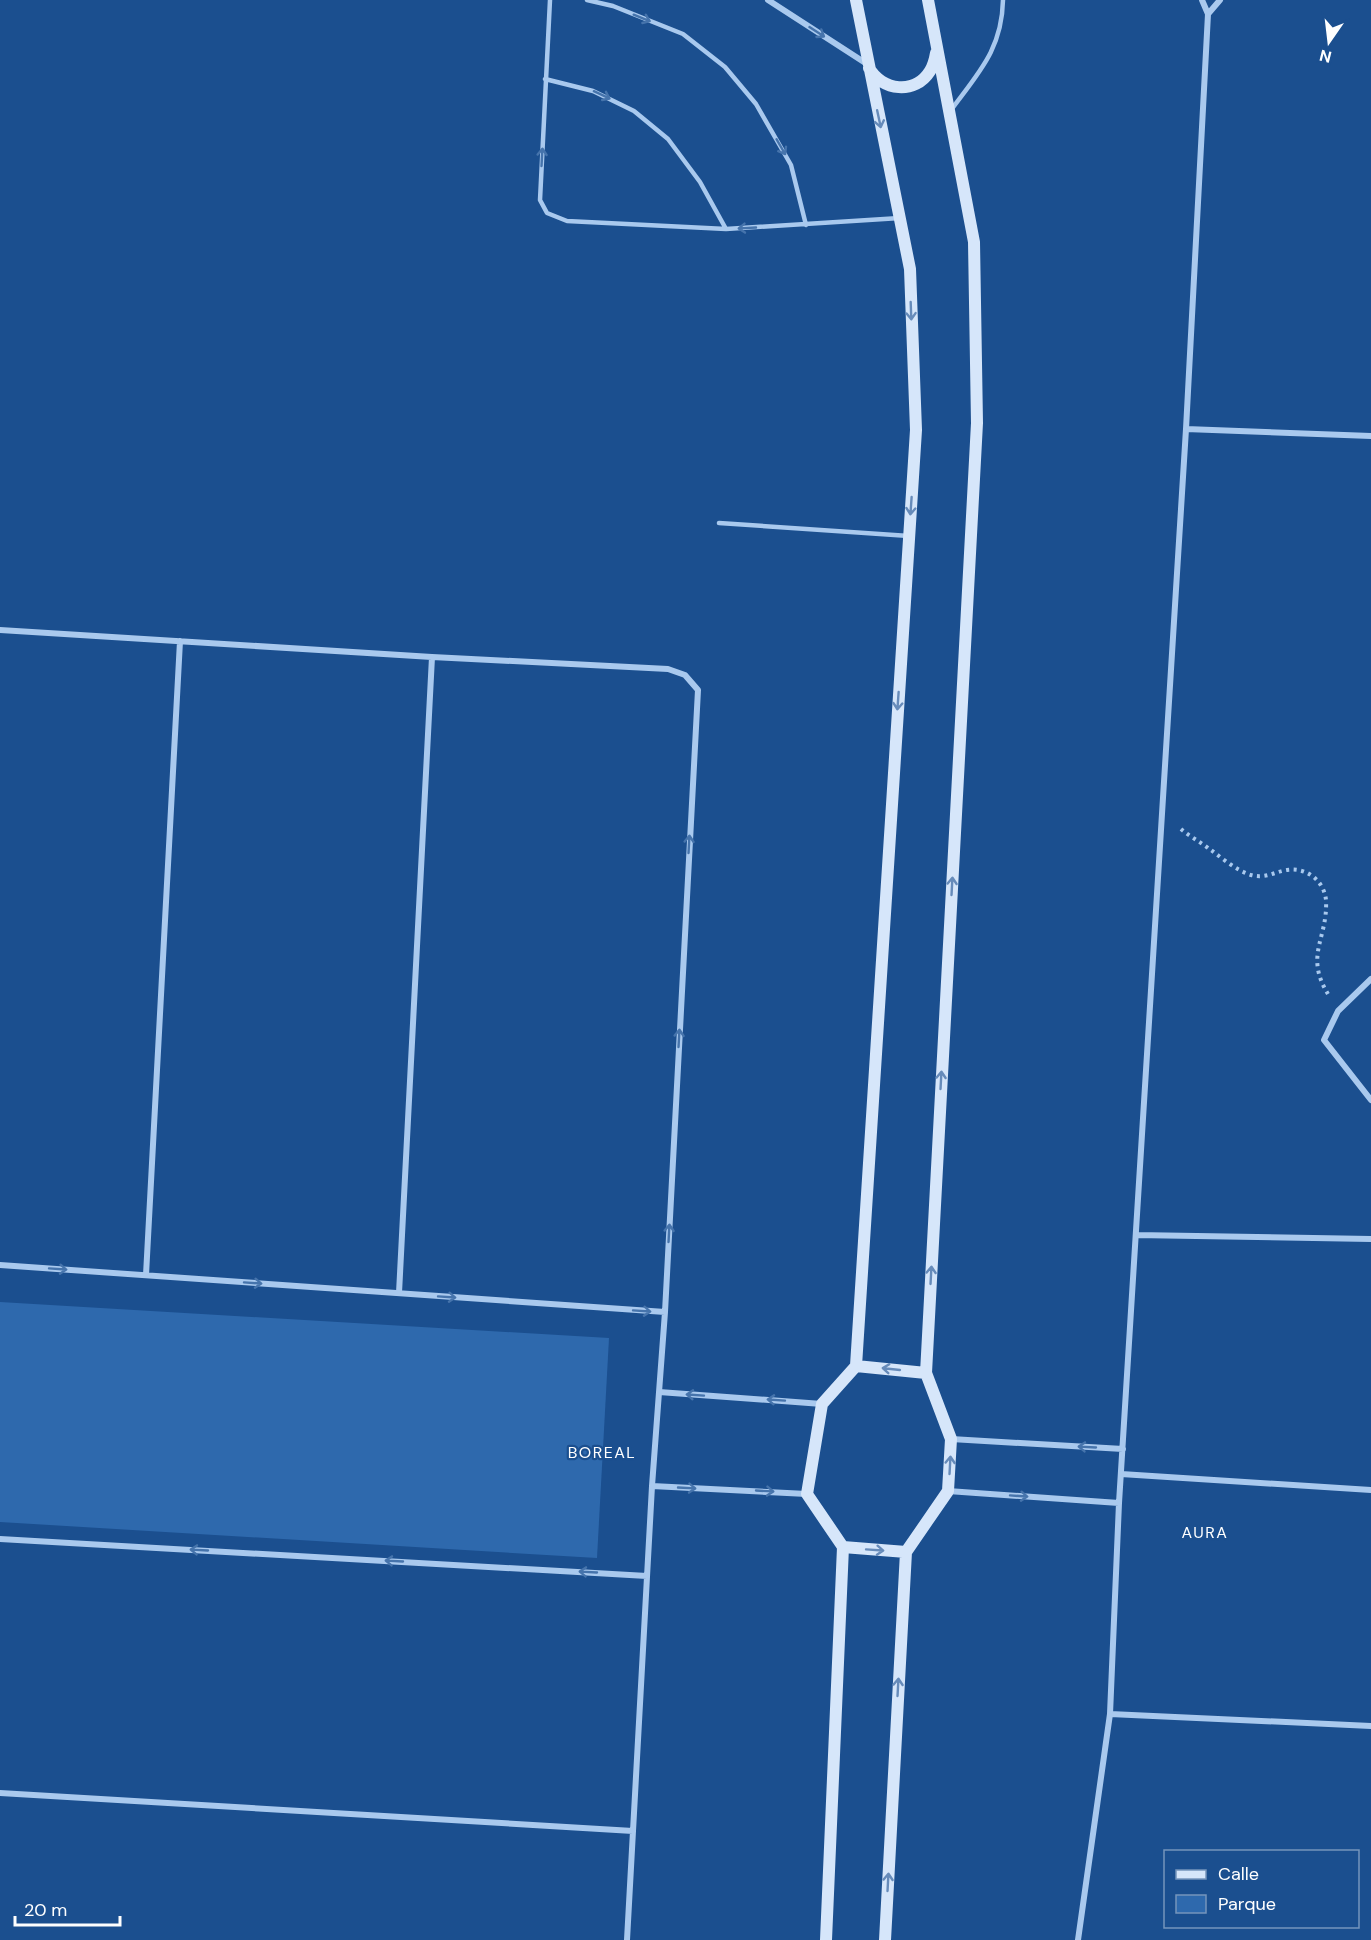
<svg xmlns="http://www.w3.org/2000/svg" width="1371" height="1940" font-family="'DM Sans',sans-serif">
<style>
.green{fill:#2e69ad}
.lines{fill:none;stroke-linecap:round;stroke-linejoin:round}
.path{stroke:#a9c9ee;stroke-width:4;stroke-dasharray:3 4.5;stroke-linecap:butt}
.lane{stroke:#a9c9ee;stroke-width:4.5}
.street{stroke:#a9c9ee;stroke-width:6}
.secondary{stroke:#d6e6fa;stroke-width:12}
.oneway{stroke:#4674ac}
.oneway2{stroke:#668bba}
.labels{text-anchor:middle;stroke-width:4.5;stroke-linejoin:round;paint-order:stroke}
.neighbourhood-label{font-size:16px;letter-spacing:1.5px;fill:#fff;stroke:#1b4f8f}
</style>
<rect width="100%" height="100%" fill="#1b4f8f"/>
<path class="green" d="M0 1302 609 1338 597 1558 0 1522Z"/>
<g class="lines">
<path class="path" d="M1181 829C1189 836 1199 841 1208 848 1221 857 1235 870 1251 875 1265 879 1274 872 1287 870 1307 867 1324 881 1326 900 1328 939 1304 955 1328 994"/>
<path class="lane" d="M550 0 540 200 547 213 567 221 726 229 900 218
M587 0 613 6 683 34 725 67 756 104 791 165 806 225
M545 79 593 91 634 111 668 139 700 182 726 229
M951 110C979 72 1002 49 1003 0
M719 523 909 536"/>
<path class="street" d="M768 0 867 64
M1208 14 1220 0
M1186 429 1371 436
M0 630 432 657 668 669 685 675 698 690 665 1312 652 1486 627 1940
M1371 979 1338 1011 1324 1040 1371 1100
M1136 1235 1371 1239
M0 1265 665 1312
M146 1275 180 641
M399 1293 432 657
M659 1392 822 1404
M951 1439 1123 1449
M1121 1474 1371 1490
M652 1486 807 1494
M948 1491 1119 1503
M0 1539 647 1576
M1110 1714 1371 1726
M0 1793 633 1831
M1078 1940 1110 1714 1119 1503 1186 429 1208 14 1202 0"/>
<path class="secondary" d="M869 68C882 91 915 95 930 71 933 66 935 59 936 53
M856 1366 926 1373
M843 1547 906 1552
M826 1940 843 1547 807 1494 822 1404 856 1366 916 430 910 269 856 0
M885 1940 906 1552 948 1491 951 1439 926 1373 977 423 974 242 928 0"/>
</g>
<defs><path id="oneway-shaft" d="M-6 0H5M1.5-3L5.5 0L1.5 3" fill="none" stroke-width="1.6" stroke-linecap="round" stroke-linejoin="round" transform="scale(1.5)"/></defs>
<g class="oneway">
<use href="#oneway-shaft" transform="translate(642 18) rotate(22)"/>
<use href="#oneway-shaft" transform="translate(817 32) rotate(33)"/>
<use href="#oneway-shaft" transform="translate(602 95) rotate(25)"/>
<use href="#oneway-shaft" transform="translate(781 147) rotate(60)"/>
<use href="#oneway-shaft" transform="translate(542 157) rotate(-87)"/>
<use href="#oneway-shaft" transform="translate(747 228) rotate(177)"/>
<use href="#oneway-shaft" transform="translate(689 844) rotate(-87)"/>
<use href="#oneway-shaft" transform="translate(679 1038) rotate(-87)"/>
<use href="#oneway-shaft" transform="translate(669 1233) rotate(-87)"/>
<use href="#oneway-shaft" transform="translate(58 1269) rotate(4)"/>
<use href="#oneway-shaft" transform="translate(253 1283) rotate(4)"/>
<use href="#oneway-shaft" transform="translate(447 1297) rotate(4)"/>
<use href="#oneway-shaft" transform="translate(642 1311) rotate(4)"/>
<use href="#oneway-shaft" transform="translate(695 1395) rotate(-176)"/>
<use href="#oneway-shaft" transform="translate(776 1400) rotate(-176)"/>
<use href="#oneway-shaft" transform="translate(1087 1447) rotate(-177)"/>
<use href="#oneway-shaft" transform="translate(687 1488) rotate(3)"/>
<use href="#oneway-shaft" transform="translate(765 1491) rotate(3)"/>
<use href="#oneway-shaft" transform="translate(1019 1496) rotate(4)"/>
<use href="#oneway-shaft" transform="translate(199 1550) rotate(-177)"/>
<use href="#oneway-shaft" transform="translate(394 1561) rotate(-177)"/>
<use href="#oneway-shaft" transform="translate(588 1572) rotate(-177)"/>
</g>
<g class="oneway2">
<use href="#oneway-shaft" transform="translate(879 119) rotate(78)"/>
<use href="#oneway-shaft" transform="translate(911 311) rotate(88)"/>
<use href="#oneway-shaft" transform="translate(911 506) rotate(94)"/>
<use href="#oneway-shaft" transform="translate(898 701) rotate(94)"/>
<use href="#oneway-shaft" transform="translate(952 886) rotate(-87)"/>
<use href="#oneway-shaft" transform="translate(941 1080) rotate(-87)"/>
<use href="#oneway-shaft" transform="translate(931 1275) rotate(-87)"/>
<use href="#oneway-shaft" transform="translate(891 1369) rotate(-174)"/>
<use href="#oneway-shaft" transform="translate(950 1465) rotate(-87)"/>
<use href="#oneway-shaft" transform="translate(875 1550) rotate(4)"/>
<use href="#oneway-shaft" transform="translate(898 1687) rotate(-87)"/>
<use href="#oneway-shaft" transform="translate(888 1882) rotate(-87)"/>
</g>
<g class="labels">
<g class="neighbourhood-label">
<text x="602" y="1458">BOREAL</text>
<text x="1205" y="1538">AURA</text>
</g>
</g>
<rect x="1164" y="1850" width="195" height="78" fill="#1b4f8f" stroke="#7695bc" stroke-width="1.5"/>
<rect x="1176" y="1870" width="30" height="9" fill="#d6e6fa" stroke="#7695bc" stroke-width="1.5"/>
<text x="1218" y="1880" font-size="18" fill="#ffffff">Calle</text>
<rect x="1176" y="1895" width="30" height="18" fill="#2e69ad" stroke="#7695bc" stroke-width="1.5"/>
<text x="1218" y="1910" font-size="18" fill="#ffffff">Parque</text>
<g transform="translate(1329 42) rotate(194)" stroke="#1b4f8f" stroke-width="4.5" paint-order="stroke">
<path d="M0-4.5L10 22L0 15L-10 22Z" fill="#ffffff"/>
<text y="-9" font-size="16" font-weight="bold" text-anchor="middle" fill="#ffffff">N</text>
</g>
<path d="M15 1916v9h105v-9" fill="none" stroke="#ffffff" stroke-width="3"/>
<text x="24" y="1916" font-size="18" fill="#ffffff" stroke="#1b4f8f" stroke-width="4.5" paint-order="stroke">20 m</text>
</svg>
